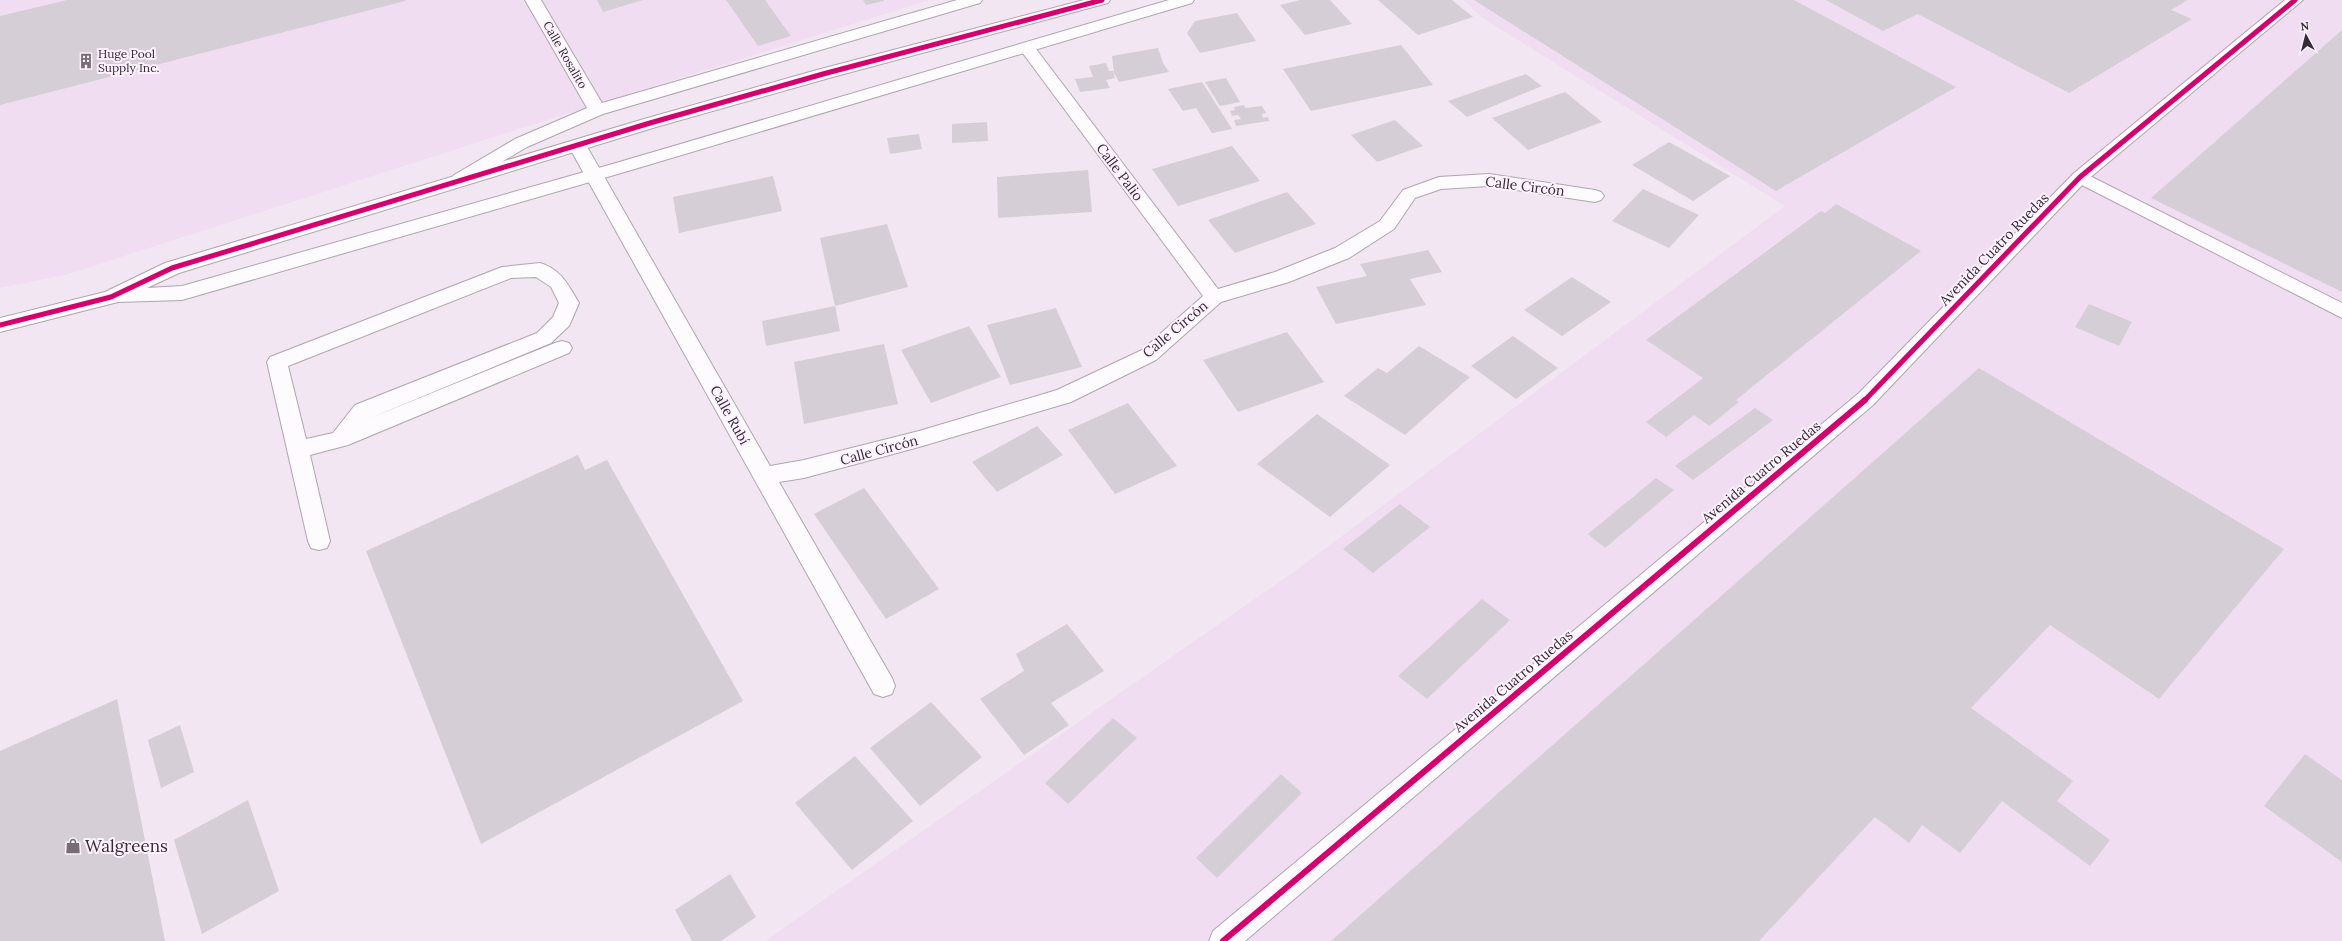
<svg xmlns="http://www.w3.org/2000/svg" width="2342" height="941" font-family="Lora,serif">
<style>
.built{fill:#f0ddf1}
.building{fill:#d6ced6}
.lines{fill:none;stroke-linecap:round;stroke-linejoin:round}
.lane-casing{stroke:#aea6ae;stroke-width:2}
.street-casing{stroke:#aea6ae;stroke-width:2}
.secondary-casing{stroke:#aea6ae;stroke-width:2}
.lane{fill:#fdfbfd;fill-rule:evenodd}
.street{fill:#fdfbfd;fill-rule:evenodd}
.secondary{fill:#fdfbfd;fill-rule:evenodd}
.cycleway-far1-casing{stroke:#fdf1fe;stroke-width:7}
.cycleway-casing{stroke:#fdf1fe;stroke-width:9}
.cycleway-far1{stroke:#d6006c;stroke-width:5}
.cycleway{stroke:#d6006c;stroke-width:6}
.labels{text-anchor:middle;stroke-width:4;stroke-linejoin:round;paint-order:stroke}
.far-poi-label{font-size:12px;fill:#332c34;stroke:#fdf1fe;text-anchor:start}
.far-street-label{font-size:12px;fill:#332c34;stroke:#fdf1fe}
.street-label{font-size:14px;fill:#332c34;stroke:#fdf1fe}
.near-poi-label{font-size:17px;fill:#332c34;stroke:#fdf1fe;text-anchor:start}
</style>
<rect width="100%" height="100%" fill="#f1e6f1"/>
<path class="built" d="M0 0H929L550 119 65 275 0 288Z
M1464 0H2342V941H765L1295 571 1785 206 1481 17Z"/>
<path class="building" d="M67 0H405V1L0 105V16Z
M597 0H643L603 12Z
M726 0H765L791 36 758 46Z
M863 0H884V1L866 5Z
M1300 0H1330L1352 24 1305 35 1280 5Z
M1378 0H1452L1473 17 1418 35Z
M1474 0H1794L1956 87 1776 191Z
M1826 0H2188L2171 10 2192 19 2069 93 1918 14 1883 31Z
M1237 13 1256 41 1200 53 1187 33 1195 21Z
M2342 30V292L2151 198Z
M1401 45 1433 85 1311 111 1283 69Z
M1158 48 1163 63 1169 72 1119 82 1114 73 1112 56Z
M1106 63 1109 71H1113L1115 78 1106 80 1110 88 1080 92 1075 79 1093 77 1089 66Z
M1526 74 1542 86 1467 117 1448 101Z
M1226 78 1240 102 1220 106 1205 82Z
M1202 82 1232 129 1212 133 1196 108 1183 111 1168 89Z
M1565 92 1602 122 1528 150 1492 118Z
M1244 105 1245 108 1262 106 1266 113 1262 114 1263 118 1268 117 1269 121 1236 126 1234 120 1241 119 1238 115 1232 116 1230 111 1235 110 1234 107Z
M1395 120 1423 146 1377 162 1351 135Z
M987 122 988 141 952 143V124Z
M919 134 922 149 890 154 887 138Z
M1669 142 1730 176 1693 201 1632 165Z
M1232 146 1260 181 1178 206 1152 169Z
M1088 170 1092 212 998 218 997 177Z
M773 176 782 211 679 233 673 197Z
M1643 189 1699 215 1669 248 1612 221Z
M1287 192 1316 224 1235 253 1208 220Z
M1836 204 1921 251 1736 400 1739 402 1709 426 1694 415 1666 437 1646 422 1703 378 1646 340 1821 211 1825 213Z
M887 224 908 287 835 306 820 238Z
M1428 250 1442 272 1410 279 1426 305 1336 324 1316 287 1367 276 1360 264Z
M1572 277 1611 302 1562 336 1524 310Z
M2089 304 2132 322 2119 346 2075 327Z
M835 306 840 331 766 346 762 321Z
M1056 308 1082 367 1010 385 987 325Z
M969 326 1001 377 931 403 901 350Z
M1287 332 1324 382 1238 412 1203 360Z
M1513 336 1558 368 1516 399 1471 366Z
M884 344 898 404 804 424 794 362Z
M1419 346 1470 377 1405 435 1344 396 1378 368 1387 373Z
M1979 368 2284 549 2159 699 2050 625 1971 708 2073 781 2057 801 2110 840 2090 866 2002 801 1960 853 1922 825 1909 843 1875 817 1759 941H1331Z
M1128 403 1177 466 1115 494 1068 430Z
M1755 408 1773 420 1693 480 1675 466Z
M1317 414 1390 465 1330 517 1257 464Z
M1037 426 1063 455 997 492 972 462Z
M578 455 585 470 607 460 743 701 481 844 366 551Z
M1656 478 1674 490 1605 548 1588 534Z
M864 488 939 589 886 619 814 514Z
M1400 504 1430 527 1373 573 1343 549Z
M1482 599 1510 620 1427 699 1398 676Z
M1067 624 1104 671 1051 703 1069 725 1024 755 980 699 1024 671 1016 654Z
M117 699 165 941H0V751Z
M931 702 982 757 920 806 870 748Z
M1113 718 1137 738 1068 804 1045 783Z
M180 725 194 772 161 788 148 740Z
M2305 754 2342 780V862L2264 806Z
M855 756 913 821 852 870 795 803Z
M1281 774 1302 793 1217 878 1196 858Z
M248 800 279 891 202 934 174 840Z
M730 874 756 917 721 941H692L675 910Z"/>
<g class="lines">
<defs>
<path id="lane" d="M2080 171 2342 303V318L2074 181 2071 177 2074 173Z
M540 263C561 269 569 286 579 303L569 326 551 343 368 419 555 343 562 341 569 343 572 348 569 353 348 445 310 455 330 541 327 548 319 550 311 548 308 541 267 362 270 357 502 267ZM536 277 551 287 559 303 553 317 537 333 355 405 333 433 306 439 288 366 511 278Z"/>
<path id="street" d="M525 0H541L602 103 957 0H982L980 3 603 114 527 147 466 183 460 185 454 183 451 179 454 175 515 139 587 108Z
M2285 0H2303L2086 181 1873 405 1245 941H1209L1213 931 1859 393 2074 173Z
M1027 43 1033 45 1218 289 1275 272 1335 248 1380 221 1403 190 1439 177 1489 174 1595 190 1601 192 1604 196 1601 200 1595 202 1489 186 1441 189 1415 198 1394 229 1349 258 1289 282 1221 302 1156 360 1071 402 919 447 804 478 779 482 892 678 895 686 892 694 883 697 874 694 568 145 571 141H583L586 145 770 466 804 460 919 431 1057 390 1142 350 1203 296 1019 48 1021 45Z"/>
<path id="secondary" d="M1084 0H1110L1108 3 829 78 656 127 179 273 147 288 182 286 616 163 1169 0H1194L1192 3 628 171 182 300 118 302 0 332V318L105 292 165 263 644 119 817 70Z"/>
</defs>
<use href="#lane" class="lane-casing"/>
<use href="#street" class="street-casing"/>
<use href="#secondary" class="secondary-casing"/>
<use href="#lane" class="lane"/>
<use href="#street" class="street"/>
<use href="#secondary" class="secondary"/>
<defs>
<path id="cycleway-far1" d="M0 325 111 297 172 268 650 123 823 74 1102 0
M1864 401 2080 177 2295 0"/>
<path id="cycleway" d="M1223 941 1865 400"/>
</defs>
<use href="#cycleway-far1" class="cycleway-far1-casing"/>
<use href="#cycleway" class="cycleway-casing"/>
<use href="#cycleway-far1" class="cycleway-far1"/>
<use href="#cycleway" class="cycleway"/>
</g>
<defs>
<symbol id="building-bare" viewBox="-9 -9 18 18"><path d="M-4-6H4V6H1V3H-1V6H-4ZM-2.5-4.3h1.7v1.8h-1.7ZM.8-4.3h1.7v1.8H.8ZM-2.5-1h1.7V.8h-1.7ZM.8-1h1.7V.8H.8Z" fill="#766d76" stroke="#fdf1fe" stroke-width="2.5" paint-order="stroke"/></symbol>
<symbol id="shop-bare" viewBox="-9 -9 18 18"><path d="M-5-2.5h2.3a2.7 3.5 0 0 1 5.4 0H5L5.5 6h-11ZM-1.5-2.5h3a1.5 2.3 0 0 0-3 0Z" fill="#766d76" stroke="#fdf1fe" stroke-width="2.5" paint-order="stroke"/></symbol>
</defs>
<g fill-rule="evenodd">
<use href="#building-bare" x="75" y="50" width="22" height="22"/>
<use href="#shop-bare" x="62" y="835" width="22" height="22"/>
</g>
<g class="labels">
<g class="far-poi-label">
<text x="98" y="58">Huge Pool<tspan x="98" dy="14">Supply Inc.</tspan></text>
</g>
<g class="far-street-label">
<text transform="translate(565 55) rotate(60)" y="4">Calle Rosalito</text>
</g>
<g class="street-label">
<text transform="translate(1120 172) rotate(53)" y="5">Calle Palio</text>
<text transform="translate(1525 186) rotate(7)" y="5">Calle Circón</text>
<text transform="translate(1994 249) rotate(-46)" y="5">Avenida Cuatro Ruedas</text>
<text transform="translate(1175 329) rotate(-40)" y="5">Calle Circón</text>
<text transform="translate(730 415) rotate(61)" y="5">Calle Rubí</text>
<text transform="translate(879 450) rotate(-15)" y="5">Calle Circón</text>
<text transform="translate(1761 472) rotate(-40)" y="5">Avenida Cuatro Ruedas</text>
<text transform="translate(1513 681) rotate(-40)" y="5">Avenida Cuatro Ruedas</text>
</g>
<g class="near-poi-label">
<text x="85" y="852">Walgreens</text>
</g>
</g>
<g transform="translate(2306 36) rotate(353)" stroke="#fdf1fe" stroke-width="3" paint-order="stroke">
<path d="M0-3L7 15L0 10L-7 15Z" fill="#332c34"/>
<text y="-6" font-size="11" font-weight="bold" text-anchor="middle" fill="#332c34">N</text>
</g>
</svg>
